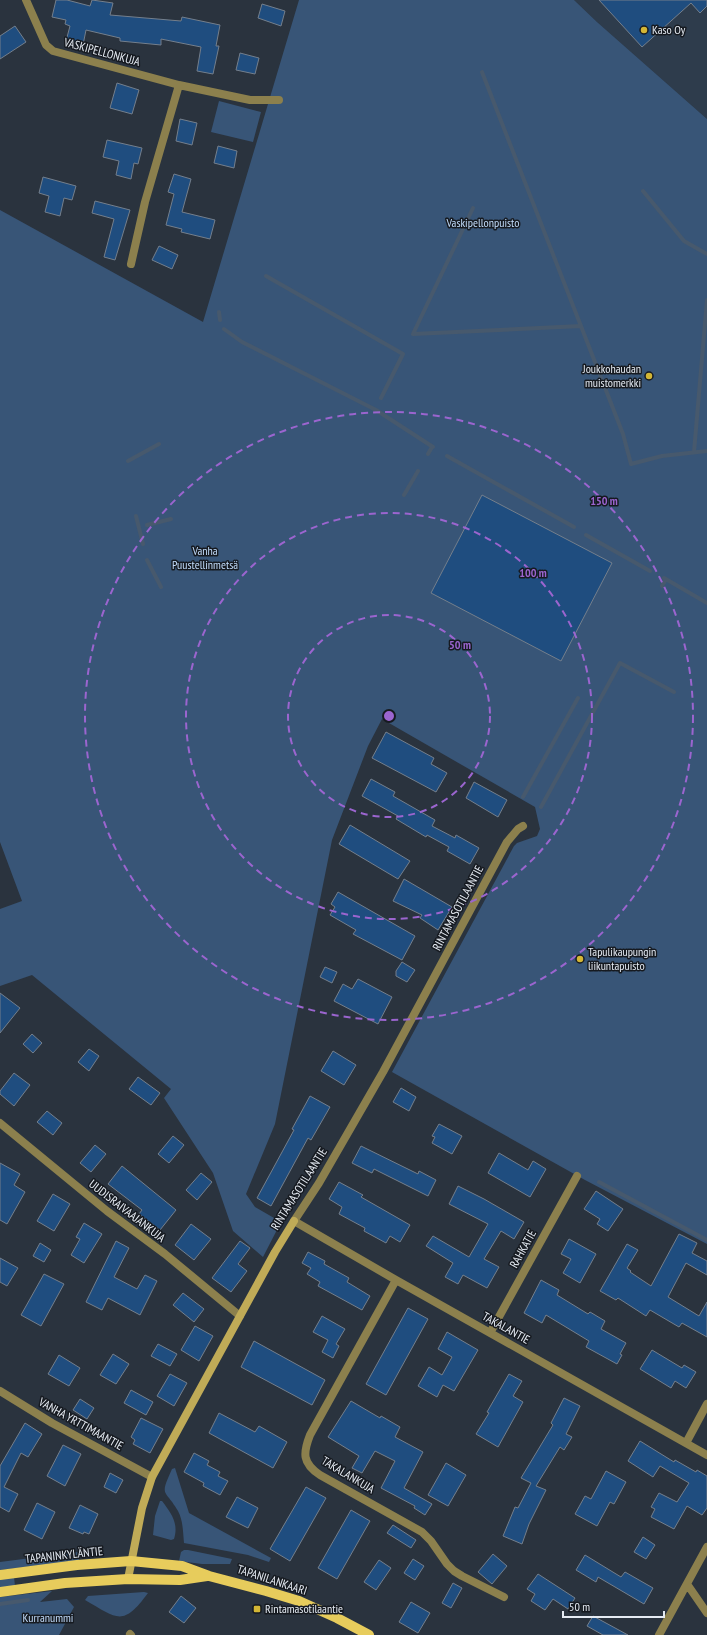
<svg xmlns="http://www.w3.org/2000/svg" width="707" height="1635" font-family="'PT Sans Narrow',sans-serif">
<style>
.built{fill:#2e3c4c}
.green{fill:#385577}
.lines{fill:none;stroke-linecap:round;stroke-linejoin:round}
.stream{stroke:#47596d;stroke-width:4}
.building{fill:#1f4d7f;stroke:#747f8c}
.street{stroke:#8c804d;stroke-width:8}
.secondary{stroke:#c0ab57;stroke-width:8}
.primary{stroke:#e7cc5c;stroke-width:10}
.ring{fill:none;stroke:#9b65cf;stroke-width:2;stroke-dasharray:7 5}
.poi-dot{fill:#d3b635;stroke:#161a20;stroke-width:1.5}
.labels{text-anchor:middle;stroke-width:3;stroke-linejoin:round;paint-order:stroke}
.poi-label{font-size:12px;fill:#e5ebf3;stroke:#161a20;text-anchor:start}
.street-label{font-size:12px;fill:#e5ebf3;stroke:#161a20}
.park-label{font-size:12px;fill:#c2dcfb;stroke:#161a20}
.centre{fill:#9b65cf;stroke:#161a20;stroke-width:2}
.ring-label{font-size:12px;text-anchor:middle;font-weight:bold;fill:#9b65cf;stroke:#161a20;stroke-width:3;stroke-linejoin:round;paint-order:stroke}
</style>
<rect width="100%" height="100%" fill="#2a333e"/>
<path class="built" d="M574 0H707V119L597 22Z"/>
<path class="green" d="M299 0H574L597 22 707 119V1244L585 1180 392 1072 514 846 517 843 537 836 540 829 535 807 382 719 368 746 332 840 275 1124 246 1194 255 1207 281 1222 263 1257 233 1231 213 1173 164 1098 171 1089 32 975 0 986V909L22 901 0 842V210L203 322Z
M219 101 261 112 253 142 211 132Z
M175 1468 189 1513 271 1558 269 1562 248 1555 184 1543C183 1532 183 1520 178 1511 165 1488 159 1498 172 1469Z
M160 1501H162C171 1513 179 1523 174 1539L171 1540 153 1535 155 1516Z
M184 1550H188L232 1559 230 1564H202L179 1561 181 1552Z
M78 1552 79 1561 0 1570V1562Z
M14 1577 15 1586 0 1588V1579Z
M52 1591 40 1602 67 1599 74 1607 59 1635H0V1597Z
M144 1592 148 1593C123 1627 118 1619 85 1600L88 1596Z"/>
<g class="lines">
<path class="stream" d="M482 72 623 434 631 464 662 456 707 451
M643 191 684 241 707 254
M473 208 413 334 581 326
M266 276 403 354 381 398
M219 312 220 320
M224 329 242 342 376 410 433 447
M694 452 707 300
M428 454 432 447
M447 456 574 527
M128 461 159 444
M404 495 418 471
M136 516 143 544
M147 525 171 519
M586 535 650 571
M147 560 161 587
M664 578 707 603
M662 586 666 579
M523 797 578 698
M541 807 620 663 674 692
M599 1182 707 1240
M0 1604 28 1600"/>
</g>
<path class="building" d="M56 0H67L90 6 92 0 113 3 110 15 181 21 182 17 220 25 216 46H219L213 74 197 71 201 47 161 39V45L120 41V38L86 30 83 45 66 41 70 26 65 24 66 20 52 17Z
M599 0H707V6L700 13 691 3 642 47Z
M262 4 285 11 281 26 258 18Z
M15 26 26 42 0 59V36Z
M240 53 259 58 255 74 236 70Z
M117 83 139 90 132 114 110 108Z
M180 119 197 123 192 145 176 141Z
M107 140 142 148 138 164 134 163 131 179 116 175 119 161 103 157Z
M218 146 237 151 234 168 214 163Z
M174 174 191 179 182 212 215 220 210 239 181 232 182 229 166 225 174 194 168 192Z
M43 177 76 186 72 200 64 198 60 216 45 212 49 196 39 193Z
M95 201 130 210 115 260 104 257 114 219 92 213Z
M159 246 178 255 172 269 152 260Z
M482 495 612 563 561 661 431 593Z
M386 732 434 758 431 764 447 773 436 792 372 758Z
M371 779 395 792 393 796 435 820 432 826 455 838 456 835 479 848 470 864 447 851 449 847 427 835 426 837 396 819 398 816 362 796Z
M474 782 507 800 498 817 466 798Z
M350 825 410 861 398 879 339 844Z
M404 879 452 907 438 930 420 918 422 915 393 901Z
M338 892 415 936 402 960 353 934 356 930 330 915 335 907 331 904Z
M402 962 415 970 407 982 396 976V971Z
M325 967 337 972 332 983 320 977Z
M358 979 392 997 378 1024 334 1001 343 984 352 989Z
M0 993 20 1008 0 1033Z
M32 1034 42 1043 33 1053 23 1044Z
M89 1049 99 1056 89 1071 78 1062Z
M333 1051 356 1065 344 1085 321 1071Z
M14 1073 30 1085 14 1106 0 1094V1091Z
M138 1077 160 1093 151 1105 129 1089Z
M401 1088 416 1097 409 1111 393 1102Z
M310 1096 330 1107 311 1140 308 1138 271 1206 257 1198 294 1130 292 1129Z
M47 1111 62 1123 53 1135 37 1122Z
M439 1124 462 1136 452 1154 432 1143 435 1137 432 1136Z
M173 1136 184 1145 169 1163 158 1154Z
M95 1145 106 1154 91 1172 80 1163Z
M361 1146 418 1174 419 1171 436 1180 428 1196 374 1169 372 1173 352 1163Z
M499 1153 528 1170 533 1161 546 1169 530 1197 488 1173Z
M0 1163 20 1174 14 1185 25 1192 7 1224 0 1220Z
M122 1166 176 1210 160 1230 139 1214 142 1210 108 1184Z
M201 1173 212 1182 197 1200 186 1190Z
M339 1182 363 1195 361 1197 410 1225 400 1242 390 1236 386 1243 364 1231 365 1228 339 1214 342 1207 329 1199Z
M458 1186 484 1199 524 1222 514 1239 501 1231 484 1259 499 1267 487 1288 463 1275 458 1284 445 1277 453 1263 426 1246 433 1236 469 1257 488 1224 449 1204Z
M596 1191 623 1209 608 1231 597 1224 600 1219 584 1209Z
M53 1194 70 1204 54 1231 37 1221Z
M84 1223 102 1234 84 1263 71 1255 80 1239 76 1237Z
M191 1224 211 1239 194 1260 175 1245Z
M679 1234 697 1243 692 1253 707 1261V1275L686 1263 668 1297 699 1316 707 1302V1337L682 1323 679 1327 650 1310 646 1316 618 1298 616 1300 600 1291 627 1244 638 1250 627 1268 631 1271 630 1272 651 1286Z
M569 1239 596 1254 580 1283 563 1273 571 1259 561 1254Z
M116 1241 129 1248 114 1277 137 1289 145 1275 157 1281 140 1315 108 1298 102 1310 86 1302Z
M240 1241 250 1248 238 1264 247 1271 231 1292 212 1278Z
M40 1243 51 1250 44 1262 33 1256Z
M308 1252 325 1261 324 1264 349 1278 347 1282 370 1296 362 1310 318 1286 320 1282 307 1274 311 1268 302 1263Z
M0 1258 18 1268 7 1286 0 1282Z
M44 1274 64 1284 41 1326 21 1315Z
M541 1280 559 1290 557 1295 588 1314 590 1312 605 1321 601 1329 626 1343 620 1354 622 1355 617 1364 586 1347 589 1341 546 1315 542 1323 524 1313Z
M183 1293 204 1309 194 1322 173 1305Z
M408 1308 428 1319 386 1395 366 1384Z
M322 1316 345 1329 336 1344 339 1346 333 1358 322 1352 328 1340 313 1332Z
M195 1326 213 1336 199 1361 181 1350Z
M447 1332 478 1350 454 1391 443 1385 437 1397 418 1386 429 1367 442 1375 452 1357 438 1349Z
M254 1341 325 1380 312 1405 241 1367Z
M158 1344 177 1354 170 1366 151 1356Z
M652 1350 682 1368 684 1365 696 1372 686 1388 675 1381 671 1388 640 1369Z
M113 1354 129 1364 116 1384 100 1375Z
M59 1355 80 1368 69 1386 48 1374Z
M170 1374 187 1383 174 1406 157 1396Z
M509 1374 522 1381 513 1396 523 1402 498 1447 476 1434 489 1413 487 1412Z
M131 1390 153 1402 146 1415 124 1403Z
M564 1398 580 1406 566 1434 572 1437 564 1450 560 1447 536 1486 546 1490 529 1524 522 1544 503 1536 515 1507 518 1508 531 1483 521 1478 553 1425 551 1423Z
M80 1399 94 1408 87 1419 73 1410Z
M351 1401 380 1418 381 1416 400 1427 395 1437 423 1452 404 1488 432 1504 425 1515 414 1508 415 1506 381 1488 395 1461 375 1451 362 1473 352 1468 359 1456 328 1437Z
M219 1413 255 1432 259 1426 287 1442 273 1468 209 1433Z
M141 1418 163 1429 150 1453 133 1444 135 1440 131 1437Z
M25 1423 42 1434 28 1457 21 1453 4 1487 18 1494 9 1512 0 1507V1466Z
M640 1441 674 1462 675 1460 696 1472 697 1470 707 1476V1508L702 1515 687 1506 674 1529 651 1517 655 1509 651 1507 659 1493 677 1502 689 1483 660 1466 653 1477 628 1461Z
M63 1445 81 1454 65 1486 47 1476Z
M194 1453 209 1461 207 1465 220 1472 218 1476 228 1481 220 1495 203 1486 204 1483 184 1472Z
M446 1463 466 1475 448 1506 428 1495Z
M606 1471 626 1482 614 1504 610 1502 597 1526 575 1514 585 1496 591 1499Z
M110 1473 123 1480 116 1493 104 1487Z
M306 1487 326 1498 290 1561 270 1549Z
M237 1497 258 1508 248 1528 226 1517Z
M37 1503 55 1512 42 1539 24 1530Z
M80 1505 98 1514 89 1534 84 1532 83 1534 69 1528Z
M351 1510 370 1521 337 1579 318 1568Z
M393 1525 416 1540 411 1548 387 1533Z
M643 1537 655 1545 646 1559 634 1552Z
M493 1554 507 1566 492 1584 478 1572Z
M585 1555 621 1577 625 1572 653 1588 644 1604 598 1577 596 1582 576 1570Z
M413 1559 424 1566 415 1580 404 1573Z
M379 1560 391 1568 376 1590 364 1582Z
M538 1574 575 1598 568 1609 553 1599 545 1610 531 1601 535 1594 527 1589Z
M453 1583 462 1588 451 1608 442 1603Z
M181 1596 196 1608 184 1623 169 1612Z
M411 1602 430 1613 418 1633 399 1622Z
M593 1616 628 1635H603L587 1626Z"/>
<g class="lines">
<path class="street" d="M26 0 46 45 53 51 179 85 250 100H279
M131 264 145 202 179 85
M523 826 518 829 507 842 383 1072 319 1183 294 1221 396 1280 707 1455
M0 1123 107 1211 165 1254 240 1316
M396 1280 310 1435C303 1453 302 1463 320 1475L422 1532 431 1541 447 1564 454 1571 462 1576 504 1597
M490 1333 577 1176
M0 1391 52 1423 152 1477
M686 1443 707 1404
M687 1584 707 1613
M130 1634 131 1635
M659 1635 707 1547"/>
<path class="secondary" d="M128 1579 142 1508 152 1477 275 1252 294 1221"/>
<path class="primary" d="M0 1575 77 1565 131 1561 182 1566 209 1576 266 1591 299 1601 337 1618 369 1635
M0 1592 65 1583 128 1579 180 1580 207 1576"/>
</g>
<g class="ring">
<circle cx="389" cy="716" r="101"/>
<circle cx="389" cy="716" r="203"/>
<circle cx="389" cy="716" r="304"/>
</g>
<g class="poi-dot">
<circle cx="644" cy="30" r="4"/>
<circle cx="649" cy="376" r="4"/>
<circle cx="580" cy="959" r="4"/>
<rect x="253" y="1605" width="8" height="8" rx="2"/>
</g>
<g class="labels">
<g class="poi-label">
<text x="652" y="34">Kaso Oy</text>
<text x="641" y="373" text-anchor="end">Joukkohaudan<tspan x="641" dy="14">muistomerkki</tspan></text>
<text x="588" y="956">Tapulikaupungin<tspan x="588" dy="14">liikuntapuisto</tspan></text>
<text x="265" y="1613">Rintamasotilaantie</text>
</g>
<g class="street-label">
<text transform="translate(102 52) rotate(15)" y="4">VASKIPELLONKUJA</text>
<text transform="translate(458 908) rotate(-62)" y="4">RINTAMASOTILAANTIE</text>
<text transform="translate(299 1189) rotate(-58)" y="4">RINTAMASOTILAANTIE</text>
<text transform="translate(127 1211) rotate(38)" y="4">UUDISRAIVAAJANKUJA</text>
<text transform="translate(523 1249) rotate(-61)" y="4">RAHKATIE</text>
<text transform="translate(506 1328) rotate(29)" y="4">TAKALANTIE</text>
<text transform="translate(81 1424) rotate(29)" y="4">VANHA YRTTIMAANTIE</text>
<text transform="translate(348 1475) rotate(31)" y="4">TAKALANKUJA</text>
<text transform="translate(64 1555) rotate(-6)" y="4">TAPANINKYLÄNTIE</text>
<text transform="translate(272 1580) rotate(18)" y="4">TAPANILANKAARI</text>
</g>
<g class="park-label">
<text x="483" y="227">Vaskipellonpuisto</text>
<text x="205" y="555">Vanha<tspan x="205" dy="14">Puustellinmetsä</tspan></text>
<text x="48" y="1622">Kurranummi</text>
</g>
</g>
<circle cx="389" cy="716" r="6" class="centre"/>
<g class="ring-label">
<text x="604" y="505">150 m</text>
<text x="533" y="577">100 m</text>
<text x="460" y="649">50 m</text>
</g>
<path d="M563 1611v6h101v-6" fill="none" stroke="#e5ebf3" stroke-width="2"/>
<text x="569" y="1611" font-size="12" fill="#e5ebf3" stroke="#161a20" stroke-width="3" paint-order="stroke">50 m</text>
</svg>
